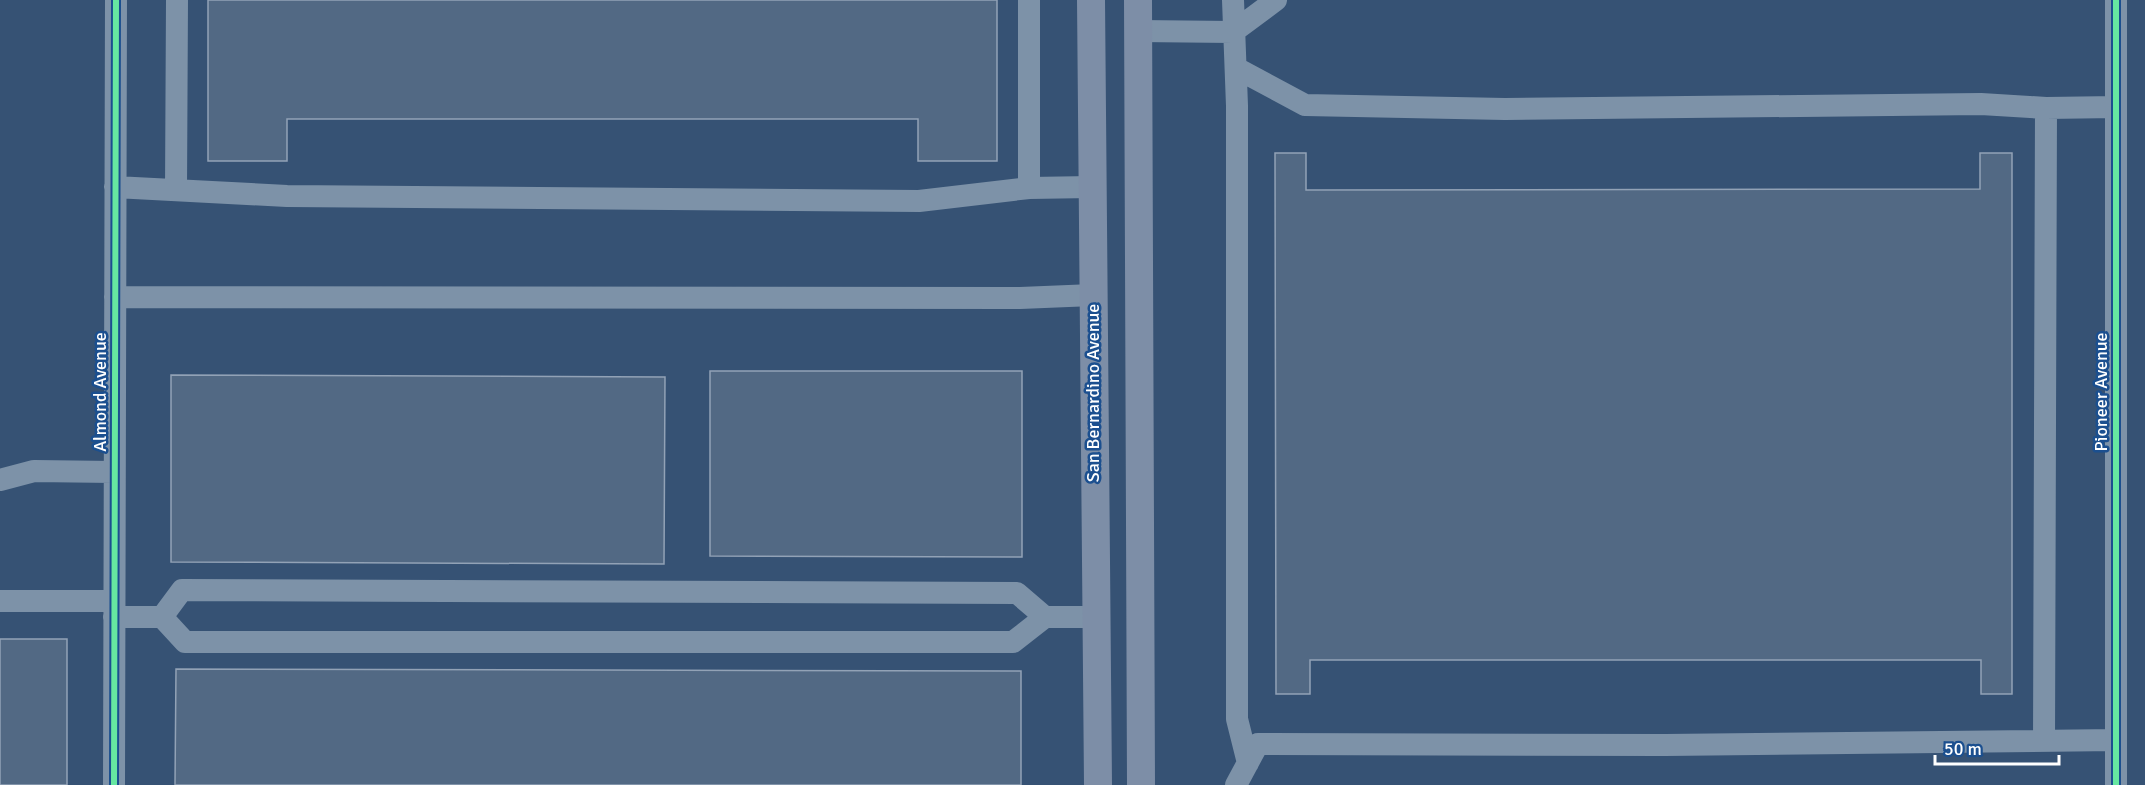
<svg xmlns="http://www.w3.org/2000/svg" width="2145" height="785" font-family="Signika,sans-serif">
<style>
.building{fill:#526984;stroke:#92a2b6;stroke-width:1.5}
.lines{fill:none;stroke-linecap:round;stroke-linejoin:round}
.minor{stroke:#7d92a8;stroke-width:22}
.major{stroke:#7d8ea7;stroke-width:28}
.cycleway-casing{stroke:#1b4f8f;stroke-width:10}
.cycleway{stroke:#66e7a1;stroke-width:6}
.labels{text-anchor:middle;stroke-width:5;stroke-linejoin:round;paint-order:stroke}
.street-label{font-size:18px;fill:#fff;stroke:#1b4f8f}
</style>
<rect width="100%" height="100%" fill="#365274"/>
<path class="building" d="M208 0H997V161H918V119H287V161H208Z
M1275 153H1306V190L1980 189V153H2012V694H1981V660H1310V694H1276Z
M710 371H1022V557L710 556Z
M171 375 665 377 664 564 171 562Z
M0 639H67V785H0Z
M176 669 1021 671V785H175Z"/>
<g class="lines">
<path class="minor" d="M1233 0 1237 106V719L1248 763
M1138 31 1233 32 1276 0
M1236 68 1305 105 1505 109 1981 104 2046 108 2044 741
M2046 108 2116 107
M115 187 287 196 919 201 1029 188 1092 187
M1029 188V0
M176 190 177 0
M115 297 1020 298 1093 295
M0 480 34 471 114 472
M0 601H114
M114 617H162L182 590 1017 593 1045 617H1096
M162 617 185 642H1013L1045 617
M114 785 116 0
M1236 785 1258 744 1665 745 2116 740
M2116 785V0"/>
<path class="major" d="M1091 0 1098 785
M1138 0 1141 785"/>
<defs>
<path id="cycleway" d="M114 785 116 0
M2116 785V0"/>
</defs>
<use href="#cycleway" class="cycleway-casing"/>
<use href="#cycleway" class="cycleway"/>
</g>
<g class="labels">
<g class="street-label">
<text transform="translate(100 392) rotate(-90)" y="6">Almond Avenue</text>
<text transform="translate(2101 392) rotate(-90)" y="6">Pioneer Avenue</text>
<text transform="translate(1093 393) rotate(-90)" y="6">San Bernardino Avenue</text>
</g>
</g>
<path d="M1935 755v9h124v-9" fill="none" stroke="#ffffff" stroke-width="3"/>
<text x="1944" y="755" font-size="18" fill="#ffffff" stroke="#1b4f8f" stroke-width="4.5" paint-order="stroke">50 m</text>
</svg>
